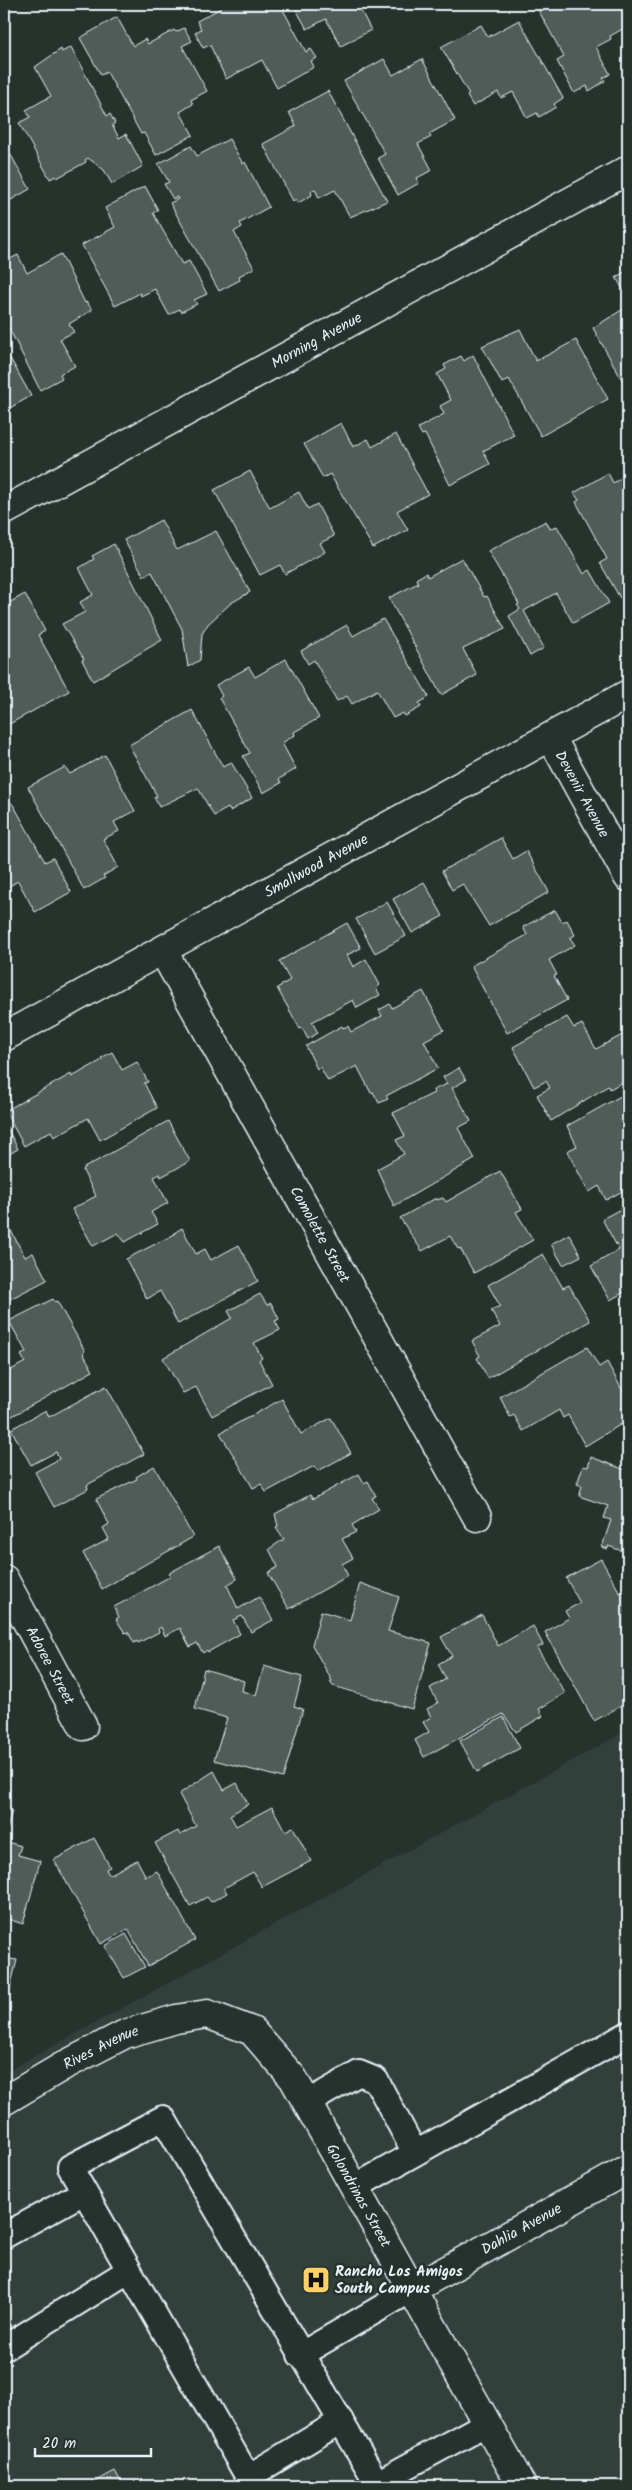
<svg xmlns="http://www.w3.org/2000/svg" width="632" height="2490" font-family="Kalam,sans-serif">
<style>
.built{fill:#333f3a}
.building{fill:#505c59;stroke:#e8f1f8}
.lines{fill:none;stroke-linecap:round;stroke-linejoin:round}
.service-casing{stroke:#e8f1f8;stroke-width:28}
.minor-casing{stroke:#e8f1f8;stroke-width:31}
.service{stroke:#26332d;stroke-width:24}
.minor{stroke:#26332d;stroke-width:28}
.labels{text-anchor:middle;stroke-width:5;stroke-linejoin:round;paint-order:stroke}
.street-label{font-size:15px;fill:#e8f1f8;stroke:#26332d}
.poi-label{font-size:15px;font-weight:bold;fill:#e8f1f8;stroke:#26332d;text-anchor:start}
</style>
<rect width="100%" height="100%" fill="#26332d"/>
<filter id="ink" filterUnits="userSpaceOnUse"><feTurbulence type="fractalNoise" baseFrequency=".02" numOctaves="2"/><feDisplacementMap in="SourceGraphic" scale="10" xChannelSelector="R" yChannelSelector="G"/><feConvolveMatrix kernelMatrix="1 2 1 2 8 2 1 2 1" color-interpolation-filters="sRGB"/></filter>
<g filter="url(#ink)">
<path class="built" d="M628 1730V2486H4V2073Z"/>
<path class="building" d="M219 4H280L306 52 311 49 317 58 311 61 314 67 277 88 262 60 226 79 210 45 203 48 195 33 201 29 197 21 221 8Z
M293 4H373L361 11 371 30 341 46 326 19 307 29Z
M535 4H623L628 14V26L610 36 611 39 596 47 610 74 603 78 605 81 589 91 587 86 574 93 557 61 564 57Z
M117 17 133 46 145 39 148 44 174 30 176 32 184 28 192 41 182 46 207 91 191 100 193 104 180 112 193 135 156 155 144 133 141 134 107 72 101 75 80 38Z
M519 20 563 98 554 104 556 107 539 117 537 113 527 118 513 92 501 98 498 92 473 106 467 96 469 94 441 47 481 25 488 37Z
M71 47 107 116 110 114 115 123 112 125 119 138 126 134 143 166 112 184 104 170 88 158 85 160 86 162 57 178 56 176 50 179 19 123 30 117 26 110 51 96 35 67 61 49 62 52Z
M384 59 393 75 422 59 455 120 429 134 431 137 418 144 432 170 417 178 419 183 398 195 378 158 385 154 344 81Z
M328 91 387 201 350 217 335 190 319 198 315 189 311 191 312 195 298 203 296 199 293 201 263 144 296 126 289 112Z
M229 139 243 164 245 162 269 207 240 223 242 227 234 232 254 268 239 276 240 280 219 291 170 203 178 199 177 197 173 199 164 184 169 182 158 164 191 146 197 156Z
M4 143 30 189 4 204Z
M145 186 158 210 153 213 182 264 189 261 207 294 194 300 197 304 181 312 179 309 169 315 155 289 141 296 140 293 115 306 82 245 115 227 105 208Z
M61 254 85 303 87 302 92 310 69 324 74 332 60 339 75 366 60 374 62 378 40 390 4 318V262L18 255 27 273Z
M628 270V299L616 277Z
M628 306V386L626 387 593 328Z
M520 329 536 361 576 340 608 399 541 436 509 379 502 383 482 346Z
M473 355 514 435 483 451 490 464 450 485 425 434 422 435 418 428 444 414 440 406 451 400 437 374 446 369 444 365 461 356 464 361Z
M10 358 31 396 8 409 6 406 4 407V361Z
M341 423 353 447 368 439 372 447 396 434 428 494 397 511 408 530 373 548 330 474 323 478 304 444Z
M250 471 270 508 299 492 308 509 317 504 334 536 320 543 325 552 285 574 280 565 260 575 214 490Z
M608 473 613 483 628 474V593L620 598 600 563 607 559 576 502 579 500 574 493Z
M161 520 177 550 216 531 250 592 231 603 208 624 202 634 200 660 188 667 182 629 152 572 144 576 124 540Z
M546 521 550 529 557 526 584 574 590 570 609 603 573 623 556 593 524 611 544 648 530 656 509 616 520 609 517 605 519 604 488 551Z
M114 544 162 640 93 681 82 660 84 659 62 624 85 612 80 602 93 595 79 568 94 559 92 556Z
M462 558 484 597 487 596 505 629 463 649 477 675 441 695 389 598 418 583 416 579 426 573 428 577Z
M25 594 45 631 38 635 69 691 4 727V611L8 608 5 605Z
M383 619 429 697 419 703 421 707 405 716 403 713 393 718 377 690 352 704 347 696 337 701 314 660 308 664 301 651 347 625 353 636Z
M286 659 319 718 294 732 295 735 282 743 296 769 279 779 281 783 263 793 243 756 250 753 219 698 222 696 216 685 249 667 255 677Z
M192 710 223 767 231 762 252 798 230 811 228 808 214 816 198 788 159 807 154 797 157 796 129 745Z
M105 755 135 811 114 822 119 831 103 839 118 867 103 876 105 878 84 890 28 787 65 767 70 774Z
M7 798 14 806 45 862 53 858 71 892 35 912 18 881 4 889V800Z
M501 838 513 859 526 851 549 892 489 926 463 884 452 890 442 871Z
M424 882 443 916 412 933 393 899Z
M387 902 406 936 375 953 356 919Z
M555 910 562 922 567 920 575 935 570 938 575 945 549 960 557 975 554 976 567 1000 507 1033 471 966 527 935 523 927Z
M347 923 361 948 347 955 353 967 366 959 380 985 376 988 380 995 357 1008 353 1000 312 1022 318 1033 308 1039 302 1028 300 1029 277 988 290 980 279 961Z
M423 991 444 1030 424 1041 438 1068 386 1096 388 1099 379 1103 373 1092 371 1093 357 1066 328 1081 320 1067 317 1069 306 1046 342 1026 343 1028 348 1026 351 1032 382 1016 379 1010 390 1004 392 1008Z
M567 1017 574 1028 582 1024 596 1049 624 1034 628 1042V1079L610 1089 608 1086 551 1121 537 1095 550 1088 546 1081 534 1087 513 1047Z
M112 1052 122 1070 137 1062 148 1082 144 1083 157 1108 100 1140 88 1118 54 1137 51 1131 24 1146 5 1111 71 1074 72 1077 102 1060 101 1058Z
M459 1068 466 1080 452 1088 471 1121 458 1128 475 1159 394 1206 377 1169 404 1154 396 1140 405 1136 393 1113 434 1093 433 1090 447 1084 443 1077Z
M628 1092V1188L606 1200 599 1186 589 1192 567 1151 577 1146 567 1126Z
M168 1121 190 1161 161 1177 160 1174 154 1177 168 1203 151 1212 158 1224 125 1242 118 1233 93 1246 72 1209 96 1196 83 1171 84 1168Z
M4 1122 18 1149 4 1157Z
M500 1171 522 1209 516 1212 533 1240 474 1273 460 1248 458 1249 450 1236 422 1251 400 1218 436 1198V1200L443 1198 446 1202Z
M628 1205V1290L610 1300 591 1266 619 1250 602 1219Z
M4 1223 7 1229 9 1227 25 1257 33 1253 47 1280 4 1302Z
M182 1228 196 1254 205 1249 211 1260 239 1245 258 1281 178 1324 160 1291 147 1299 126 1259 175 1234 174 1233Z
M569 1234 581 1256 563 1265 551 1244Z
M543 1254 563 1288 569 1285 590 1321 488 1378 477 1358 480 1356 472 1341 500 1326 491 1310 500 1306 488 1285Z
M260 1294 267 1305 271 1303 279 1319 275 1321 280 1330 254 1343 262 1358 259 1360 272 1384 212 1416 196 1387 183 1393 163 1358 232 1318 228 1311Z
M53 1299 55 1302 57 1301 85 1351 83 1353 93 1371 5 1420 4 1374 25 1362 21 1355 26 1352 9 1321Z
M587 1347 599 1367 607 1362 628 1401V1404L621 1408 628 1420 585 1446 568 1415 563 1418 559 1410 523 1431 514 1415 510 1417 500 1397Z
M106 1386 144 1454 87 1485 88 1489 54 1507 35 1472 59 1459 56 1452 31 1465 11 1429 46 1410 49 1417Z
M282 1399 301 1434 331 1418 351 1453 318 1471 314 1466 266 1492 261 1484 253 1488 220 1433Z
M591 1457 628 1471V1553L608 1546V1549L602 1547 611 1520 604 1518 608 1506 579 1496 582 1486 577 1484 583 1466 588 1467Z
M154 1466 193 1537 102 1589 83 1553 109 1539 103 1528 109 1524 96 1499 137 1479 136 1477Z
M359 1474 364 1483 368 1481 376 1496 372 1498 379 1509 352 1525 356 1532 342 1539 353 1558 342 1564 348 1576 289 1609 268 1573 278 1567 269 1549 284 1539 276 1527 278 1526 275 1514 310 1495 313 1499Z
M219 1546 237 1579 227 1585 238 1609 259 1597 273 1620 251 1632 242 1616 233 1620 240 1634 208 1652 207 1650 203 1653 197 1643 190 1647 180 1628 165 1636 161 1627 158 1629 159 1632 138 1643 137 1641 134 1643 128 1632 125 1633 116 1619 119 1617 114 1607 171 1576 169 1573Z
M601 1559 620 1593 627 1589 628 1591V1674L621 1678 628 1692V1702L594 1721 545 1632 569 1618 565 1611 580 1603 566 1578Z
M360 1583 399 1597 388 1631 431 1643 412 1709 333 1686 330 1682 332 1681 312 1645 321 1611 350 1620Z
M482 1615 498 1646 533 1626 543 1645 537 1648 565 1693 539 1709 543 1716 516 1732 503 1714 424 1757 415 1740 429 1732 423 1722 431 1717 427 1709 438 1703 430 1688 446 1679 438 1664 452 1656 441 1637Z
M264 1666 302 1677 294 1706 303 1709 283 1778 214 1760 227 1718 195 1709 204 1669 244 1681 242 1691 256 1695Z
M503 1717 520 1748 477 1772 460 1741Z
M214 1771 224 1790 237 1783 248 1804 230 1815 236 1826 272 1807 285 1831 293 1827 311 1861 262 1887 253 1872 224 1888 227 1893 211 1902 207 1897 190 1906 155 1843 178 1831 180 1835 196 1826 179 1794Z
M4 1809 12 1811 4 1841Z
M94 1838 110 1867 106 1869 109 1875 137 1860 145 1875 143 1878 157 1871 195 1940 148 1966 128 1929 101 1944 54 1860Z
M4 1841 21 1846 18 1855 40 1861 23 1924 5 1918 4 1923Z
M126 1934 145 1967 124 1978 105 1946Z
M4 1958 17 1960 9 1992 4 1993Z
M115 2471 123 2486H87Z"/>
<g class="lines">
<defs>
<path id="service" d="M307 2103 359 2073 376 2080 415 2153
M355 2187 628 2034
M4 2236 84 2192
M4 2348 128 2271
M300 2355 413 2289
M341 2421 248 2477 70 2167 163 2118 377 2483 371 2486
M378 2486 377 2483 487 2423"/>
<g id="minor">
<path id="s1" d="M4 511 628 170"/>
<path id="s2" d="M551 737 628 877"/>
<path id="s3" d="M163 951 477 1517"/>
<path id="s4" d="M4 1037 628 694"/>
<path id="s5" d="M4 1579 83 1726"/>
<path id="s6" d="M4 2101 65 2065 125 2034 176 2019 207 2014 252 2031 293 2078 522 2486"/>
<path id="s7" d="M413 2289 628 2169"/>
</g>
</defs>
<use href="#service" class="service-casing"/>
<use href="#minor" class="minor-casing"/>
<use href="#service" class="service"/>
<use href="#minor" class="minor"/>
</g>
</g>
<defs>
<symbol id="hospital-square" viewBox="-11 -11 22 22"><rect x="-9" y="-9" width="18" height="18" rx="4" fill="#ffd166" stroke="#26332d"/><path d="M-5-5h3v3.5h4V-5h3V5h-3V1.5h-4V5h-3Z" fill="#111"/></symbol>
</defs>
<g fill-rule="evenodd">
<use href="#hospital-square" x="300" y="2264" width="32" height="32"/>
</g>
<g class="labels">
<g class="street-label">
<text dy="5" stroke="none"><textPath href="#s1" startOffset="356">Morning Avenue</textPath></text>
<text dy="5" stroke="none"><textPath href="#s2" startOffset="65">Devenir Avenue</textPath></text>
<text dy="5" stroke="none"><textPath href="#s4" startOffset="356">Smallwood Avenue</textPath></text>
<text dy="5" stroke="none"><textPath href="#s3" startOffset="324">Comolette Street</textPath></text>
<text dy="5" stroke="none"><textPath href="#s5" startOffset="98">Adoree Street</textPath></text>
<text dy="5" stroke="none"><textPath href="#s6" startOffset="111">Rives Avenue</textPath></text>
<text dy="5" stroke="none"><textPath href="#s6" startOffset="468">Golondrinas Street</textPath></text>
<text dy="5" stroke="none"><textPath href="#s7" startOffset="124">Dahlia Avenue</textPath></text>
</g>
<g class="poi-label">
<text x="335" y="2276">Rancho Los Amigos<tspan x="335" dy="17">South Campus</tspan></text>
</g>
</g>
<rect width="632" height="2490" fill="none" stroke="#26332d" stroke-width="20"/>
<rect x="10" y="10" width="612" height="2470" fill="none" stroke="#e8f1f8" stroke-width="2" filter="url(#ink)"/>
<path d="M35 2448v8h116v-8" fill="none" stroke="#e8f1f8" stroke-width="2.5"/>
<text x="42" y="2448" font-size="15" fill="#e8f1f8" stroke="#26332d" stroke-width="4" paint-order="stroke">20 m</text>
</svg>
